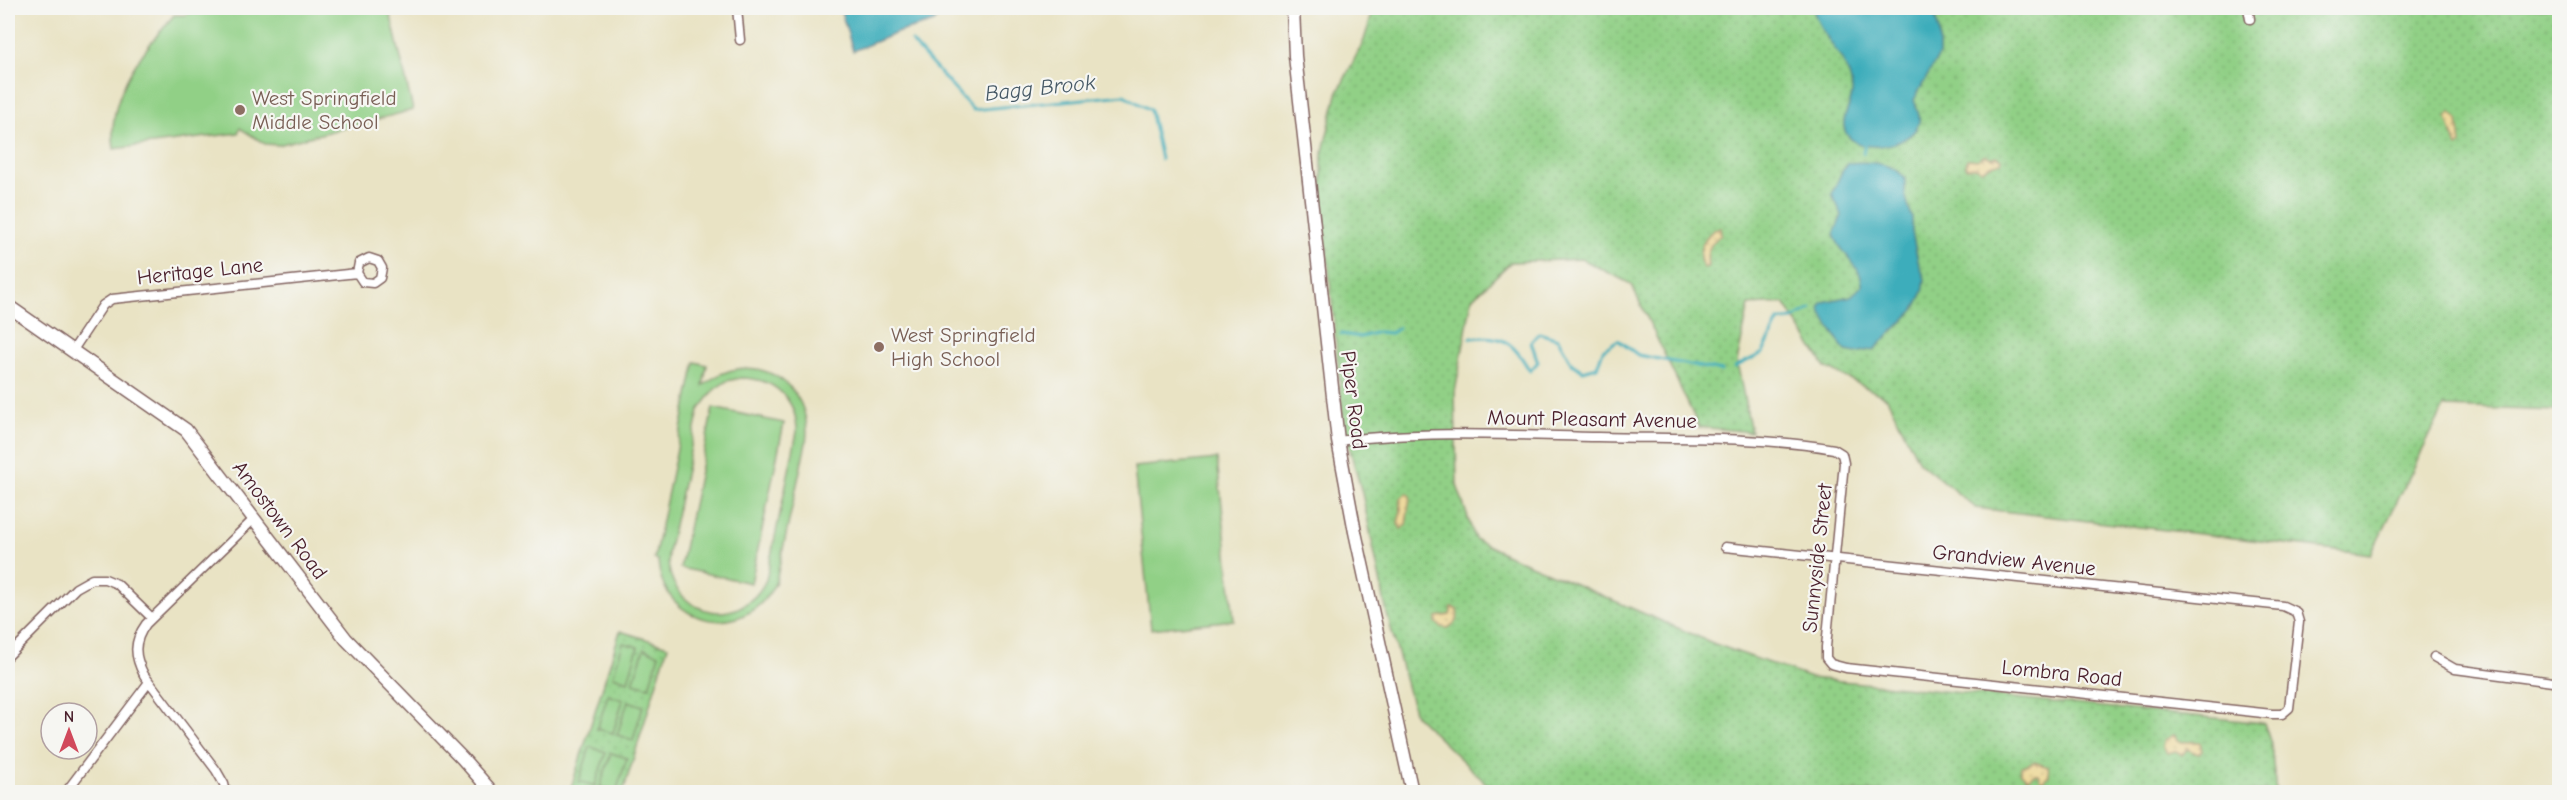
<svg xmlns="http://www.w3.org/2000/svg" width="2567" height="800" font-family="'Comic Neue',sans-serif">
<style>
.grass{fill:url(#grass-dots);stroke:#6e7858;stroke-width:1.5}
.sand{fill:url(#sand-dots);stroke:#9c7c64;stroke-width:1.5}
.pitch{fill:#91d086;stroke:#6e7858;stroke-width:1.5;fill-rule:evenodd}
.water{fill:#3eadbb;stroke:#446673;stroke-width:1.5}
.lines{fill:none;stroke-linecap:round;stroke-linejoin:round}
.stream{stroke:#3eadbb;stroke-width:3}
.street-casing{stroke:#826461;stroke-width:11}
.secondary-casing{stroke:#826461;stroke-width:15}
.street{stroke:#fff;stroke-width:8}
.secondary{stroke:#fff;stroke-width:12}
.education-dot{fill:#8d6e63;stroke:#f6f6f2;stroke-width:2}
.labels{text-anchor:middle;stroke-width:4.5;stroke-linejoin:round;paint-order:stroke}
.education-label{font-size:21px;fill:#785e54;stroke:#f6f6f2;text-anchor:start}
.street-label{font-size:21px;fill:#4a1f2b;stroke:#f6f6f2}
.water-label{font-size:22px;font-style:italic;fill:#455865;stroke:#f6f6f2}
</style>
<defs>
<pattern id="grass-dots" width="8" height="8" patternUnits="userSpaceOnUse" patternTransform="scale(1.5)"><rect width="8" height="8" fill="#91d086"/><path d="M2 2h.1M6 6h.1" fill="none" stroke="#7fb274" stroke-width="1.8" stroke-linecap="round"/></pattern>
<pattern id="sand-dots" width="8" height="8" patternUnits="userSpaceOnUse" patternTransform="scale(1.5)"><rect width="8" height="8" fill="#eeda9e"/><path d="M2 2h.1M6 6h.1" fill="none" stroke="#cebb88" stroke-width="1.8" stroke-linecap="round"/></pattern>
</defs>
<rect width="100%" height="100%" fill="#f6f6f2"/>
<filter id="ink" filterUnits="userSpaceOnUse"><feTurbulence type="fractalNoise" baseFrequency=".0167" numOctaves="2"/><feDisplacementMap in="SourceGraphic" scale="12" xChannelSelector="R" yChannelSelector="G"/><feConvolveMatrix kernelMatrix="1 2 1 2 8 2 1 2 1" color-interpolation-filters="sRGB"/></filter>
<filter id="wash" filterUnits="userSpaceOnUse"><feTurbulence type="fractalNoise" baseFrequency=".008" numOctaves="4" result="noise"/><feDisplacementMap in="SourceGraphic" scale="24" xChannelSelector="R" yChannelSelector="G"/><feGaussianBlur stdDeviation="1.35" result="paint"/><feColorMatrix in="noise" values="0 0 0 0 0 0 0 0 0 0 0 0 0 0 0 0 0 1.4 0 .05"/><feComposite in="paint" operator="in"/></filter>
<g filter="url(#wash)">
<rect width="100%" height="100%" fill="#e9e3c4"/>
<path class="grass" d="M1374 8H2559V411L2444 407 2371 554 1976 508 1919 462 1887 398 1825 367 1784 303 1749 305 1737 362 1751 432 1699 427 1631 284 1582 259 1511 262 1472 299 1455 392 1457 485 1475 539 1505 554 1715 644 1811 678 2264 723 2271 744 2276 792H1495L1415 715 1387 614 1362 493 1344 428 1322 197V155L1337 94 1364 40Z
M620 631 668 646 623 792H586L571 788Z"/>
<path class="sand" d="M2451 113 2458 120 2461 144 2457 147 2447 118Z
M1985 155 1992 158 1997 156 2002 159 2001 162 1990 165 1982 170 1976 167 1966 168 1967 159 1978 160Z
M1720 227 1721 234C1711 243 1705 251 1708 266L1704 268C1694 255 1704 233 1720 227Z
M1407 493 1410 496 1406 525 1401 529 1398 523 1401 511 1400 499Z
M1452 607 1458 610 1457 621 1448 628 1441 627 1436 622 1437 617 1450 615Z
M2174 735 2180 742H2200L2202 751 2198 754 2187 749 2182 755 2176 751 2167 753 2163 747 2165 740Z
M2034 762 2048 767 2049 775 2044 781 2041 780 2039 774H2034L2028 779 2021 773V767Z"/>
<path class="pitch" d="M202 8H389L413 110 278 145 265 144 240 128 238 133 114 149C106 95 141 54 174 15H185Z
M695 362 707 365 703 386C750 344 815 382 806 443L776 581C748 644 662 628 658 560L654 559ZM741 378C774 378 797 399 797 432L766 580C739 635 665 614 668 553L699 410 715 389 727 381Z
M713 408 784 423 751 583 680 568Z
M1217 459 1234 620 1151 629 1134 467Z
M623 643 638 647 628 681 613 676Z
M644 649 659 654 649 687 633 683Z
M608 695 623 700 613 733 597 729Z
M628 701 643 706 633 740 617 735Z
M590 747 606 752 595 786 579 781Z
M611 753 627 758 616 792 600 787Z"/>
<path class="water" d="M840 8H939L938 18 934 22 899 32 853 51Z
M1813 8H1933L1939 31V55L1914 100C1916 107 1921 114 1919 122 1914 145 1864 155 1849 137 1835 121 1854 106 1852 89 1850 58 1820 38 1813 8Z
M1848 163C1867 161 1892 162 1905 178V194L1912 218V232L1918 261 1925 279 1923 292 1914 310 1875 349 1856 353 1846 351 1841 345 1821 313 1820 306 1823 302 1851 296 1862 286C1862 264 1839 254 1834 234L1842 215 1832 194 1843 169Z"/>
<g class="lines">
<path class="stream" d="M911 41 973 110 1124 95 1150 110 1161 159
M1863 153 1865 143
M1341 334 1361 337 1378 332 1391 333 1398 328
M1471 338C1505 334 1513 343 1530 371L1538 362 1531 342 1539 333 1558 339 1572 364 1583 371 1597 367 1603 350 1618 340 1638 355 1722 371
M1735 367 1763 353 1778 321 1793 319 1811 309"/>
</g>
</g>
<g filter="url(#ink)">
<g class="lines">
<defs>
<path id="street" d="M737 8 740 40
M2248 8 2250 19
M73 350 103 305 112 299 357 273 359 263 369 258 378 261 382 268 380 278 373 283 363 282 357 273
M1338 441C1423 430 1512 435 1598 437 1676 439 1756 436 1834 449L1842 454 1844 463 1826 647V658L1831 664 1846 668 2272 714H2282L2289 708 2299 622 2296 612 2283 606 1725 547
M8 656 76 588 92 579H105L117 584 152 618
M2434 657 2455 669 2560 683
M66 792 149 682
M226 792 224 784 216 770 144 675C134 656 133 642 146 624L255 518"/>
<path id="secondary" d="M1293 8 1295 56 1338 441 1355 532 1412 792
M8 306 186 430 346 639 462 758 492 792"/>
</defs>
<use href="#street" class="street-casing"/>
<use href="#secondary" class="secondary-casing"/>
<use href="#street" class="street"/>
<use href="#secondary" class="secondary"/>
</g>
</g>
<g class="education-dot">
<circle cx="240" cy="110" r="6"/>
<circle cx="879" cy="347" r="6"/>
</g>
<g class="labels">
<g class="education-label">
<text x="252" y="105">West Springfield<tspan x="252" dy="24">Middle School</tspan></text>
<text x="891" y="342">West Springfield<tspan x="891" dy="24">High School</tspan></text>
</g>
<g class="street-label">
<text transform="translate(200 271) rotate(-6)" y="7">Heritage Lane</text>
<text transform="translate(1354 400) rotate(83)" y="7">Piper Road</text>
<text transform="translate(1592 419) rotate(1)" y="7">Mount Pleasant Avenue</text>
<text transform="translate(280 520) rotate(53)" y="7">Amostown Road</text>
<text transform="translate(1817 558) rotate(-84)" y="7">Sunnyside Street</text>
<text transform="translate(2014 560) rotate(6)" y="7">Grandview Avenue</text>
<text transform="translate(2062 673) rotate(6)" y="7">Lombra Road</text>
</g>
<g class="water-label">
<text transform="translate(1040 87) rotate(-6)" y="8">Bagg Brook</text>
</g>
</g>
<rect width="2567" height="800" fill="none" stroke="#f6f6f2" stroke-width="30"/>
<g transform="translate(69 731)"><circle r="28" fill="#f6f6f2" stroke="#b1a0a2" stroke-width="1.5"/>
<path d="M0-4.5L10 22L0 15L-10 22Z" fill="#d1495b"/>
<text y="-9" font-size="16" font-weight="bold" text-anchor="middle" fill="#4a1f2b">N</text>
</g>
</svg>
